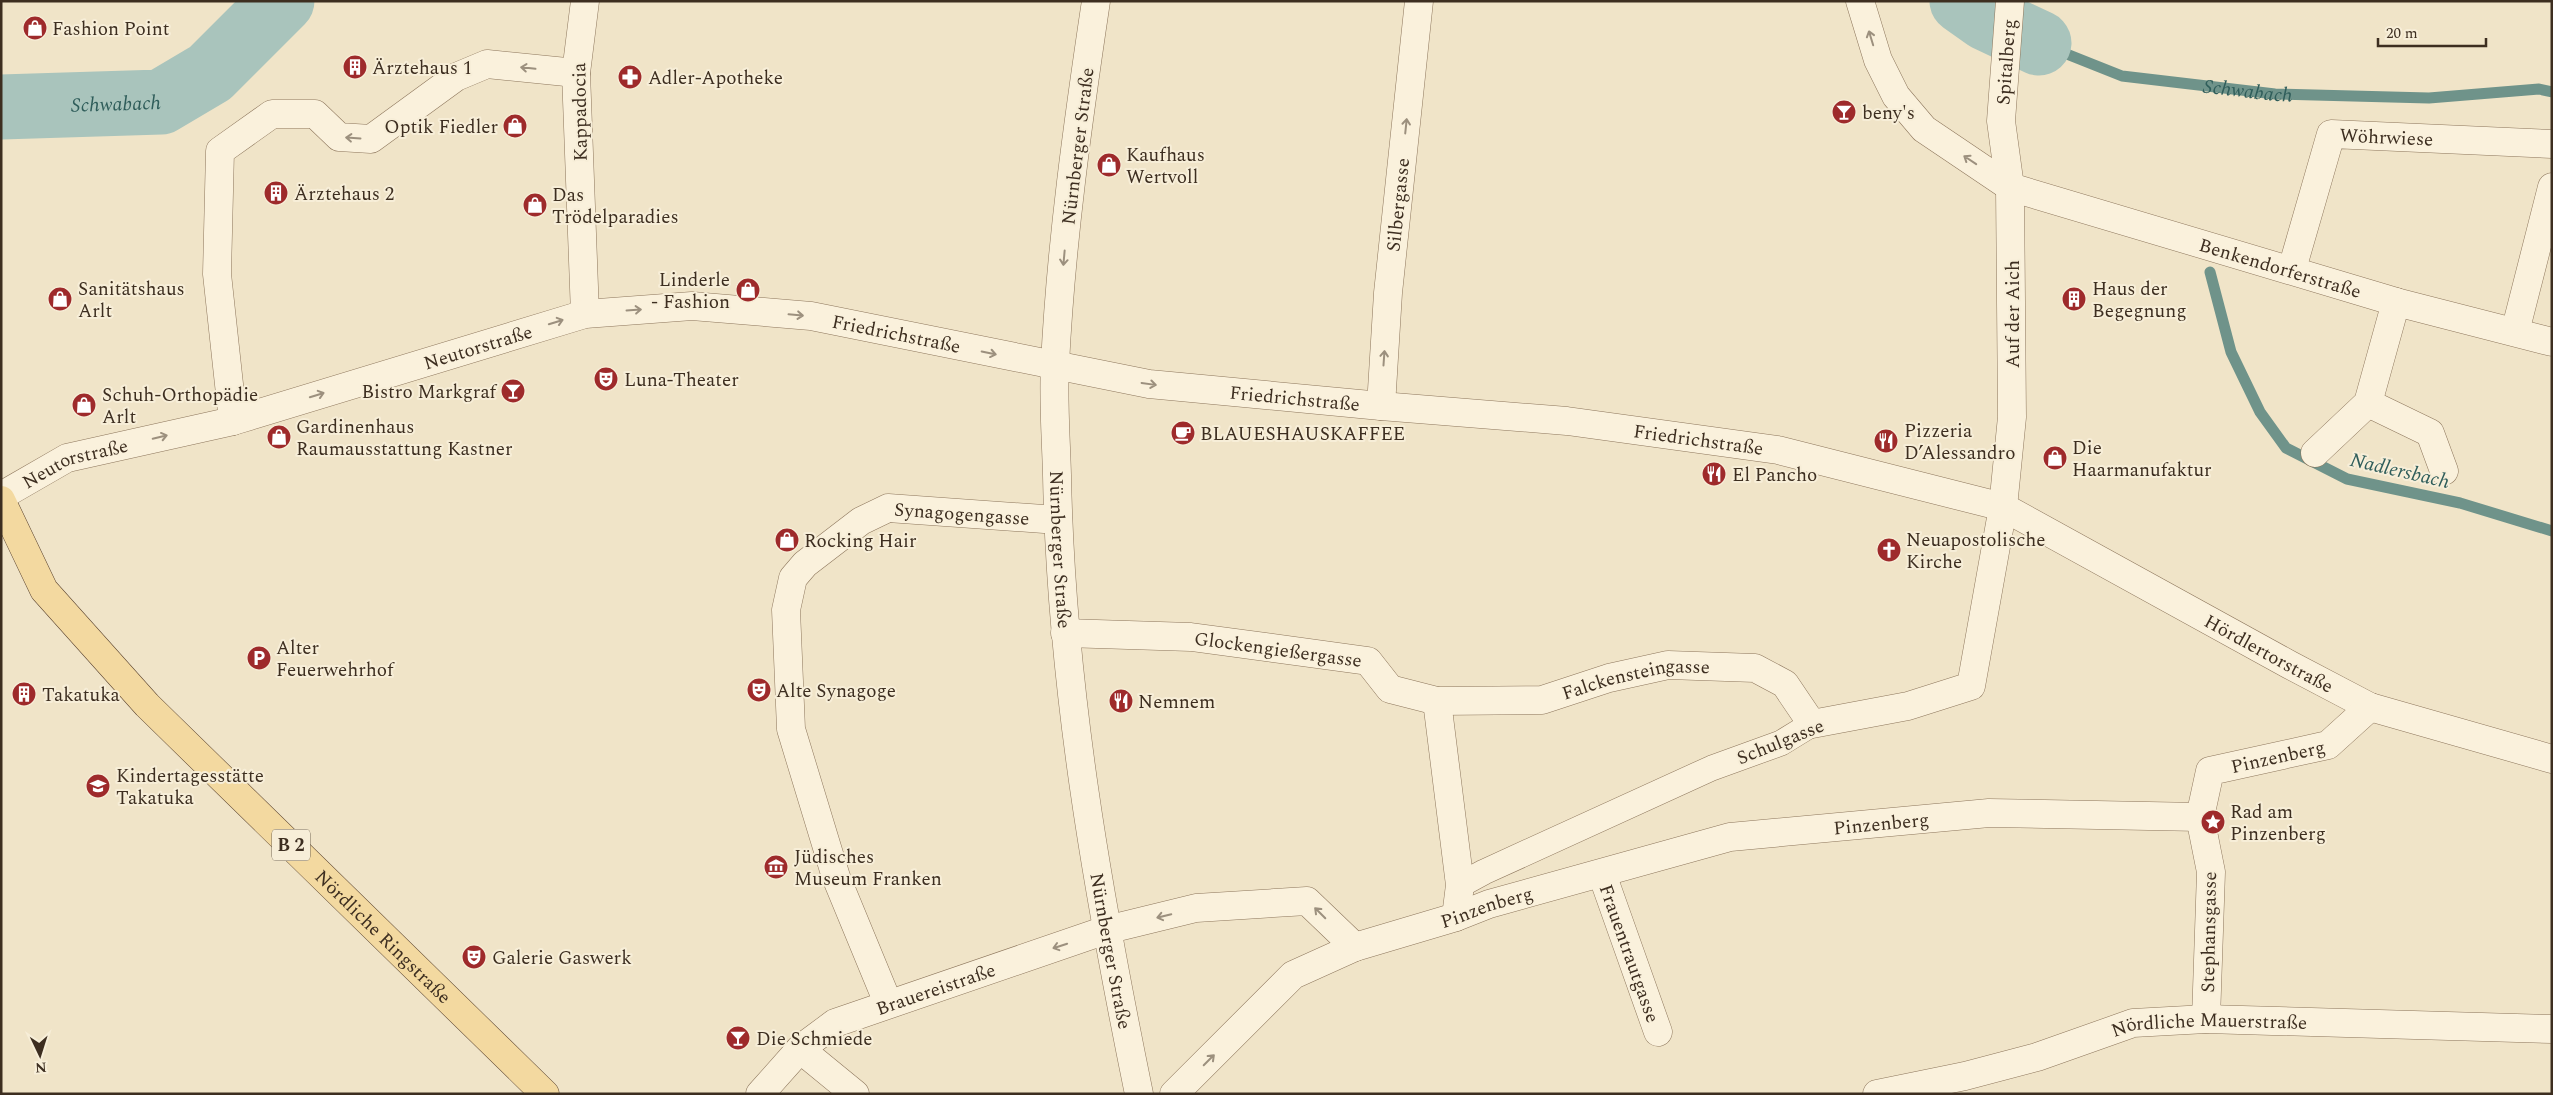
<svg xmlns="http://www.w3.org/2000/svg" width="2553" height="1095" font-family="Spectral,serif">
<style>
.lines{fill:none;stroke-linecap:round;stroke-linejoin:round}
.stream{stroke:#6f938a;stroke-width:11}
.river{stroke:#a9c4bc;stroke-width:65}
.pedestrian-casing{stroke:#8d765c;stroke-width:26}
.minor-casing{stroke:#8d765c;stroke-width:29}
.primary-casing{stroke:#5b4430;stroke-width:29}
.pedestrian{stroke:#faf1dc;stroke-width:25}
.minor{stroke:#faf1dc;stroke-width:28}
.primary{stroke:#f3d9a0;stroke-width:28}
.oneway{stroke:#9c907e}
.labels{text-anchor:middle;stroke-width:4;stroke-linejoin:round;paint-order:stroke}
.shield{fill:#f7eed8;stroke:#756857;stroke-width:1}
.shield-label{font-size:18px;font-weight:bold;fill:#3d2e20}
.poi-label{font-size:19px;fill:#3d2e20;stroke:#f7eed8;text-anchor:start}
.street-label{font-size:19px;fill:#3d2e20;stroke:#f7eed8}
.water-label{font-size:20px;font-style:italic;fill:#2f5d5a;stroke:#f7eed8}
</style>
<rect width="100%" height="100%" fill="#f0e4c8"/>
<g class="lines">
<g class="stream">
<path id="s1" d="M2039 43 2122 76 2275 94 2429 98 2539 89 2552 92"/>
<path d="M2210 272 2231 352 2260 412 2286 448 2347 479 2460 503 2552 531"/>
</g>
<g class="river">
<path d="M1962 1 1986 18 2039 43"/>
<path id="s2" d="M1 107 161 102 210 73 282 1"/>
</g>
<defs>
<path id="pedestrian" d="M1460 885 1484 872 1712 768 1781 743 1812 724"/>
<g id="minor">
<path id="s3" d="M1096 1C1078 121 1061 243 1055 364 1053 401 1056 438 1057 475 1061 684 1097 889 1139 1094"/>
<path id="s4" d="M1860 1 1878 60 1896 96 1924 129 2010 187 2396 302 2552 342"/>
<path id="s5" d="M2292 269 2331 134 2552 144"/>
<path d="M585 314 576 73 585 1"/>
<path d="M2515 332 2552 187"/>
<path d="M2368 403 2430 433 2444 471"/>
<path id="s6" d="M1381 406 1388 293 1419 1"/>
<path d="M233 421 217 274 220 151 272 114H315L339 137 371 139 456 77 487 64 576 73"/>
<path d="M2315 453 2368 403 2396 302"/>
<path id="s7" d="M1 496 67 458 233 421 585 314 692 306 811 316 1149 384 1381 406 1567 421 1778 450 2003 507 2290 665 2370 707 2552 759"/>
<path id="s8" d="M1065 633 1191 637 1368 661 1390 689 1437 701 1542 700 1609 678 1668 665 1755 668 1785 684 1812 724 1908 706 1971 686 2003 507 2012 417 2010 187 2001 121 2010 1"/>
<path d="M1437 701 1460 885 1456 917"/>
<path d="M2200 817 2211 872 2206 1019"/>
<path id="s9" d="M1602 874 1658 1032"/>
<path id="s10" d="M888 1003 836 877 791 729 786 610 793 578 805 564 861 521 888 508 1058 520"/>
<path d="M800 1049 855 1094"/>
<path id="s11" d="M760 1094 800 1049 835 1023 1106 930 1196 908 1307 901 1355 947"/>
<path id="s12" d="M1174 1094 1293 975 1355 947 1456 917 1489 904 1730 837 1989 813 2200 817 2210 771 2328 745 2370 707"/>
<path id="s13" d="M1877 1094 1965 1076 2037 1057 2133 1023 2206 1019 2552 1029"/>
</g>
<g id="primary">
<path id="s14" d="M1 500 44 590 147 705 545 1094"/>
</g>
</defs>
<use href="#pedestrian" class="pedestrian-casing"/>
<use href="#minor" class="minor-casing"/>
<use href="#primary" class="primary-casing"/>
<use href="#pedestrian" class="pedestrian"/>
<use href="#minor" class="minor"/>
<use href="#primary" class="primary"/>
</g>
<defs><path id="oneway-shaft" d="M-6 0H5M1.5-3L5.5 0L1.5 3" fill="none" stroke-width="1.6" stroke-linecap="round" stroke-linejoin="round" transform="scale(1.25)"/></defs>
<g class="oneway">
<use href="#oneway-shaft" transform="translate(1871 38) rotate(-107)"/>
<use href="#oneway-shaft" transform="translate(528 68) rotate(-174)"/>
<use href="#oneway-shaft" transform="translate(1406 126) rotate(-84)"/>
<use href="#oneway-shaft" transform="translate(353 138) rotate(-176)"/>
<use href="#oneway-shaft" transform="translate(1970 160) rotate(-146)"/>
<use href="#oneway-shaft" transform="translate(1064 258) rotate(95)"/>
<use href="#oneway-shaft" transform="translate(634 310) rotate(-4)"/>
<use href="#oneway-shaft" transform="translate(796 315) rotate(5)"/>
<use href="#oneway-shaft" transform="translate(556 322) rotate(-17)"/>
<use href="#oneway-shaft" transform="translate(989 353) rotate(12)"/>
<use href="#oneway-shaft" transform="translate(1384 358) rotate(-86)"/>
<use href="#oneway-shaft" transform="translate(1149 384) rotate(8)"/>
<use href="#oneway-shaft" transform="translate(317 395) rotate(-17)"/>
<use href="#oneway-shaft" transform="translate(160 437) rotate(-13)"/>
<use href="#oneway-shaft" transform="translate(1320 913) rotate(-135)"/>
<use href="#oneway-shaft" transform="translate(1164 916) rotate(166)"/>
<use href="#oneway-shaft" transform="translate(1060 946) rotate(162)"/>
<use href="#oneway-shaft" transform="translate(1209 1060) rotate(-45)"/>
</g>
<defs>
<symbol id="shop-disc" viewBox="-11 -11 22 22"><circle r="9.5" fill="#9e2a2b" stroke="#f7eed8"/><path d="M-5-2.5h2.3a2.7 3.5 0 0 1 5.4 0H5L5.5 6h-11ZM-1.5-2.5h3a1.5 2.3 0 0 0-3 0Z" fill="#fff"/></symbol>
<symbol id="building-disc" viewBox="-11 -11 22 22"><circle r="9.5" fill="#9e2a2b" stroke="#f7eed8"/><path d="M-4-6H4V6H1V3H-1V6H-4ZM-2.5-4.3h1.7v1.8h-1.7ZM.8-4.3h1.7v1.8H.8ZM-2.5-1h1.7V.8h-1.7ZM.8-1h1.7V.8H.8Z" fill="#fff"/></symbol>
<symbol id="pharmacy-disc" viewBox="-11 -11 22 22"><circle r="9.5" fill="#9e2a2b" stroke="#f7eed8"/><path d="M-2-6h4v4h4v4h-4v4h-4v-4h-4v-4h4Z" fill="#fff"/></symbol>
<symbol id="bar-disc" viewBox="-11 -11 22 22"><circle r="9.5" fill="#9e2a2b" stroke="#f7eed8"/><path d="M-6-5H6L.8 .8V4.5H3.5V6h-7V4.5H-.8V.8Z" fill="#fff"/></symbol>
<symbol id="theatre-disc" viewBox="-11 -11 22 22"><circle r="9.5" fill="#9e2a2b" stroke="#f7eed8"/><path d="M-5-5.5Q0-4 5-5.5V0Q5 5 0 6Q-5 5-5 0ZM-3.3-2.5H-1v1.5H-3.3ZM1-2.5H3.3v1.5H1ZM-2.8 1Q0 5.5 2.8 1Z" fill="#fff"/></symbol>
<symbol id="cafe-disc" viewBox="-11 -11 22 22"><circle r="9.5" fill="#9e2a2b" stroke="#f7eed8"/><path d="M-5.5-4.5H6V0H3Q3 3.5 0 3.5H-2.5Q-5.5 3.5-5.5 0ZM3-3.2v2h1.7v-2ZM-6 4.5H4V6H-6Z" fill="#fff"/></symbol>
<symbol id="restaurant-disc" viewBox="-11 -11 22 22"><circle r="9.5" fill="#9e2a2b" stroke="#f7eed8"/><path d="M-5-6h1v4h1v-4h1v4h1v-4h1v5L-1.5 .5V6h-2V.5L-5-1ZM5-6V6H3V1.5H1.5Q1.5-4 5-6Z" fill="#fff"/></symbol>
<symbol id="church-disc" viewBox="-11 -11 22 22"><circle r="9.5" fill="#9e2a2b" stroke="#f7eed8"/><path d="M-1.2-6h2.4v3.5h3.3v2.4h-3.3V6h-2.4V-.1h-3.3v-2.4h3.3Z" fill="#fff"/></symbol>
<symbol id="parking-disc" viewBox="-11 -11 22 22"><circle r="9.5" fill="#9e2a2b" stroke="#f7eed8"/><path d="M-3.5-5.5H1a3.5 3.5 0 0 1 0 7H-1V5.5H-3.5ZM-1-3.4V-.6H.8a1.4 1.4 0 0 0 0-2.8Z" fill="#fff"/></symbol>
<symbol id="school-disc" viewBox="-11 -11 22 22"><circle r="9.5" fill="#9e2a2b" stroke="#f7eed8"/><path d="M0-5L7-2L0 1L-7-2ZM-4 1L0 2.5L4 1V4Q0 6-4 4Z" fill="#fff"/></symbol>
<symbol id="sight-disc" viewBox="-11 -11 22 22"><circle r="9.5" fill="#9e2a2b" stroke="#f7eed8"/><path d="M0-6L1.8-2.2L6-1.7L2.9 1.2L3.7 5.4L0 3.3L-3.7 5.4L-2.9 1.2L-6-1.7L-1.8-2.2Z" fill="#fff"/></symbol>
<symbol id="museum-disc" viewBox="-11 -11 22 22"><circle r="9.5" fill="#9e2a2b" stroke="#f7eed8"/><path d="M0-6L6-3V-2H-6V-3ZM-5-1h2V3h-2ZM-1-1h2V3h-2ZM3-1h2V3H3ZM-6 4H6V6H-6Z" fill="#fff"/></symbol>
</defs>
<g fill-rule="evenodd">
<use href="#shop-disc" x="21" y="14" width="28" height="28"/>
<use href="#building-disc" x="341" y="53" width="28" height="28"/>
<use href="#pharmacy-disc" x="616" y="63" width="28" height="28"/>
<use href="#bar-disc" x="1830" y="98" width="28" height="28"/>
<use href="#shop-disc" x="501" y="112" width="28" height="28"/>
<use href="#shop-disc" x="1095" y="151" width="28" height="28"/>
<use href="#building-disc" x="262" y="179" width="28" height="28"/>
<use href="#shop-disc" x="521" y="191" width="28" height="28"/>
<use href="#shop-disc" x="734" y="276" width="28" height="28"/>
<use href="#shop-disc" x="46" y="285" width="28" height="28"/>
<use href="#building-disc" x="2060" y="285" width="28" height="28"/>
<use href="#theatre-disc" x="592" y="365" width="28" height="28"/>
<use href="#bar-disc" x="499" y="377" width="28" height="28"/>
<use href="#shop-disc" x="70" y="391" width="28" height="28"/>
<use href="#cafe-disc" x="1169" y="419" width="28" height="28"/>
<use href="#shop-disc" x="265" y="423" width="28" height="28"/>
<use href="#restaurant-disc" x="1872" y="427" width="28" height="28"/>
<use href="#shop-disc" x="2041" y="444" width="28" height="28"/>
<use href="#restaurant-disc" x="1700" y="460" width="28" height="28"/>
<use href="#shop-disc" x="773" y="526" width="28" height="28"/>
<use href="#church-disc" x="1875" y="536" width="28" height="28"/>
<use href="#parking-disc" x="245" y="644" width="28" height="28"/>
<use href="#theatre-disc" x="745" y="676" width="28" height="28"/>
<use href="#building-disc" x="10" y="680" width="28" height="28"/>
<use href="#restaurant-disc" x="1107" y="687" width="28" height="28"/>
<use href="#school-disc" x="84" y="772" width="28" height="28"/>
<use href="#sight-disc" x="2199" y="808" width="28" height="28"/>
<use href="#museum-disc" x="762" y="853" width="28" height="28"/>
<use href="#theatre-disc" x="460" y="943" width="28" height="28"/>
<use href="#bar-disc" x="724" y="1024" width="28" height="28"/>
</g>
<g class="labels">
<rect class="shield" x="272" y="829.5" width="38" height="31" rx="4"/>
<g class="shield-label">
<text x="291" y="851">B 2</text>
</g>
<g class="poi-label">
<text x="52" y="35">Fashion Point</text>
<text x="372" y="74">Ärztehaus 1</text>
<text x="648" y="84">Adler-Apotheke</text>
<text x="1862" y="119">beny's</text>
<text x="498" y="133" text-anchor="end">Optik Fiedler</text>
<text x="1126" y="161">Kaufhaus<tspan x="1126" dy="22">Wertvoll</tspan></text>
<text x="294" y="200">Ärztehaus 2</text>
<text x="552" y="201">Das<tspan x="552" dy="22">Trödelparadies</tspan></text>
<text x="730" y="286" text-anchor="end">Linderle<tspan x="730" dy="22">- Fashion</tspan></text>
<text x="78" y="295">Sanitätshaus<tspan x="78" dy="22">Arlt</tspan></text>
<text x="2092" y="295">Haus der<tspan x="2092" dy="22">Begegnung</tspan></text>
<text x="624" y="386">Luna-Theater</text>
<text x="496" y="398" text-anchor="end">Bistro Markgraf</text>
<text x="102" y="401">Schuh-Orthopädie<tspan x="102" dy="22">Arlt</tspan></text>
<text x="296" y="433">Gardinenhaus<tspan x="296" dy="22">Raumausstattung Kastner</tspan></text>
<text x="1904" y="437">Pizzeria<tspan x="1904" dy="22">D’Alessandro</tspan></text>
<text x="1200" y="440">BLAUESHAUSKAFFEE</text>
<text x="2072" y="454">Die<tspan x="2072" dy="22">Haarmanufaktur</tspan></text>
<text x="1732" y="481">El Pancho</text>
<text x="1906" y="546">Neuapostolische<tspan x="1906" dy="22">Kirche</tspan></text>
<text x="804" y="547">Rocking Hair</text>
<text x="276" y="654">Alter<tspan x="276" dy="22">Feuerwehrhof</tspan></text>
<text x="776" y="697">Alte Synagoge</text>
<text x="42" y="701">Takatuka</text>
<text x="1138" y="708">Nemnem</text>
<text x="116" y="782">Kindertagesstätte<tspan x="116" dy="22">Takatuka</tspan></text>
<text x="2230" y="818">Rad am<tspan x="2230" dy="22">Pinzenberg</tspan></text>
<text x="794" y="863">Jüdisches<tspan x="794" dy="22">Museum Franken</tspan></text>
<text x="492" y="964">Galerie Gaswerk</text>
<text x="756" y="1045">Die Schmiede</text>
</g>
<g class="street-label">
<text dy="7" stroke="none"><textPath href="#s8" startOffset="1586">Spitalberg</textPath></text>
<text transform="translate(579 112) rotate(-91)" y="7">Kappadocia</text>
<text dy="7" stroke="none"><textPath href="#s5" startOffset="196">Wöhrwiese</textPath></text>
<text transform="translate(1077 146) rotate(-83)" y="7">Nürnberger Straße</text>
<text dy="7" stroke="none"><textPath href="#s6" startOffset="202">Silbergasse</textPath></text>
<text dy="7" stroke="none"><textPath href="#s4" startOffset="531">Benkendorferstraße</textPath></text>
<text transform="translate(2012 314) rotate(-90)" y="7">Auf der Aich</text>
<text dy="7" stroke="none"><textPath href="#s7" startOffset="928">Friedrichstraße</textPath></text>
<text dy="7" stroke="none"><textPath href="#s7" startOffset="502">Neutorstraße</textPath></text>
<text dy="7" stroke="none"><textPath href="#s7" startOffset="1332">Friedrichstraße</textPath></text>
<text dy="7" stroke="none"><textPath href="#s7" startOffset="1738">Friedrichstraße</textPath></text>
<text dy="7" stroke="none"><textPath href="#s7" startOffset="82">Neutorstraße</textPath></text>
<text dy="7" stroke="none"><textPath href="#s10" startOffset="636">Synagogengasse</textPath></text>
<text dy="7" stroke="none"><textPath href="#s3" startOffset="551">Nürnberger Straße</textPath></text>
<text dy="7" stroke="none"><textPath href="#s8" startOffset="214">Glockengießergasse</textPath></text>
<text dy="7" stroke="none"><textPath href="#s7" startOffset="2354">Hördlertorstraße</textPath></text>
<text dy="7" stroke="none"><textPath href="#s8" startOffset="591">Falckensteingasse</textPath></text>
<text transform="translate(1780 741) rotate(-22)" y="7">Schulgasse</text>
<text dy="7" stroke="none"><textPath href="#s12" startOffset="1215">Pinzenberg</textPath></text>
<text dy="7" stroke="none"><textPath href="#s12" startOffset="779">Pinzenberg</textPath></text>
<text dy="7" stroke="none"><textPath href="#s12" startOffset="374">Pinzenberg</textPath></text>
<text transform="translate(2208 932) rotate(-89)" y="7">Stephansgasse</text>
<text dy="7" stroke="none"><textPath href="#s14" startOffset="585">Nördliche Ringstraße</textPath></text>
<text dy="7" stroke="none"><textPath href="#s3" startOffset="956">Nürnberger Straße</textPath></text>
<text dy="7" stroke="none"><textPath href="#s9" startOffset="84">Frauentrautgasse</textPath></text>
<text dy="7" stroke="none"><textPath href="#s11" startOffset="210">Brauereistraße</textPath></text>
<text dy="7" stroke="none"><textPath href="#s13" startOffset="342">Nördliche Mauerstraße</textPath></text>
</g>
<g class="water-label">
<text dy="7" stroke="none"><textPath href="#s1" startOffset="216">Schwabach</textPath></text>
<text dy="7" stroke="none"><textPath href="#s2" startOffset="115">Schwabach</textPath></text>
<text transform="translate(2400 470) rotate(13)" y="7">Nadlersbach</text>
</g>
</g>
<rect width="2553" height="1095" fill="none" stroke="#3d2e20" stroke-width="5"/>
<g transform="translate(40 1055) rotate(176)" stroke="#f7eed8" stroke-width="4" paint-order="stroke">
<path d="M0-4L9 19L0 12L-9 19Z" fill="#3d2e20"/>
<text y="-8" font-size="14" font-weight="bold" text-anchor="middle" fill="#3d2e20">N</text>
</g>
<path d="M2378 38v8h108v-8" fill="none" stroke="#3d2e20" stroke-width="2.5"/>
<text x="2386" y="38" font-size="15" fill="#3d2e20" stroke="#f7eed8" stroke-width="4" paint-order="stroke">20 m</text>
</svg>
